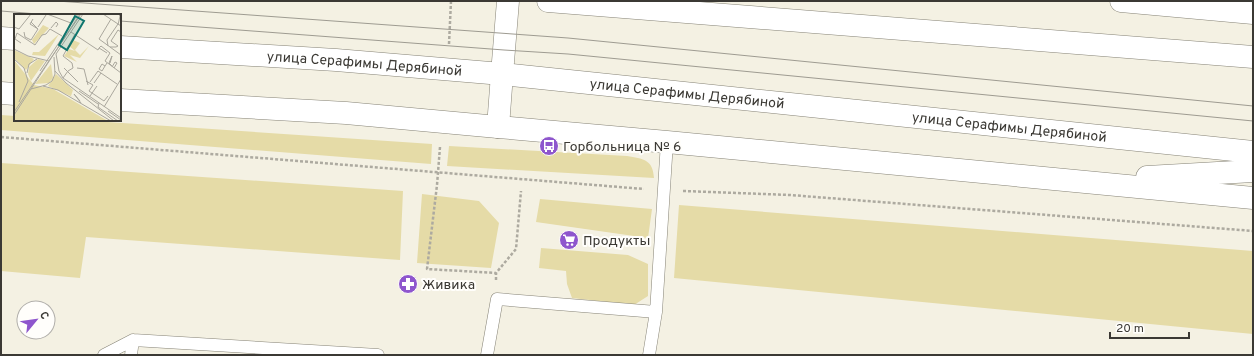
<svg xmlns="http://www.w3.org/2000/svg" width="1254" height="356" font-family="Overpass,sans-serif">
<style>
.green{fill:#e5dba7}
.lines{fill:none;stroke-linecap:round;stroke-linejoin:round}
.service-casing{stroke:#868376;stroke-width:13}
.minor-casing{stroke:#868376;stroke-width:23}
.tertiary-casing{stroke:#868376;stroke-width:23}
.primary-casing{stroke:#868376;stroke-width:23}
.path{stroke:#adaaa0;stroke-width:2.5;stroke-dasharray:3 2;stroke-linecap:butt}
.service{stroke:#fff;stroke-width:12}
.minor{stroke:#fff;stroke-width:22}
.tertiary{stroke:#fff;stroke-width:22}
.primary{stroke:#fff;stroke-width:22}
.tram{stroke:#9e9b91;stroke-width:1}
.labels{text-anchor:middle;stroke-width:4;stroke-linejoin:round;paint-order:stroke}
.street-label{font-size:14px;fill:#3b3934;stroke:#fffefb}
.poi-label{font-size:14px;fill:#3b3934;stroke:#fffefb;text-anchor:start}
.inset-road{fill:none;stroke:#aaa79d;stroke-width:1}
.view{fill:#0f766e;fill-opacity:0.15;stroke:#0f766e;stroke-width:2}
.inset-edge{fill:none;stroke:#3b3934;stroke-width:2}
</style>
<rect width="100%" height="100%" fill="#f4f1e3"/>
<path class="green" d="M1 115 15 116V120H78L432 144 431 164 1 130Z
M449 146 627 156C643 159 653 159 654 178L447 166Z
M1 163 403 191 400 260 86 237 80 278 1 271Z
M422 194 479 201 499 223 491 268 417 263Z
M540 199 652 209 648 238 536 222Z
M679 205 1253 251V334L674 278Z
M541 248 628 255 648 264V296L634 305 572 298 567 284 566 271 539 268Z"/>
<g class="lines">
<defs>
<path id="service" d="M104 355 133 340 378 355
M131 355 133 340
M487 355 497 299 656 312
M649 355 656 312 667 142"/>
<path id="minor" d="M1121 1 1253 13
M1 93 15 94
M120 100 346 113 498 127"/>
<path id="tertiary" d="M502 74 498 127 667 142 1253 198
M1147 177 1253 171"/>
<g id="primary">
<path d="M548 1 1253 57"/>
<path d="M1 38 15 39"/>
<path id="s1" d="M120 47 336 60 502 74 1253 152"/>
<path d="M502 74 508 1"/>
</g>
</defs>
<use href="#service" class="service-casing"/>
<use href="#minor" class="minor-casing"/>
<use href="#tertiary" class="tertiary-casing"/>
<use href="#primary" class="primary-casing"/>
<path class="path" d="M449 44 451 1
M1 137 644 189
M440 147 437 185 427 269 496 273
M683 191 790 195 1253 231
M496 280V273L516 249 521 191"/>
<use href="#service" class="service"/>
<use href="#minor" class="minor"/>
<use href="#tertiary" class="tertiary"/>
<use href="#primary" class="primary"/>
<path class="tram" d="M57 1 568 38 1253 106
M1 11 49 15
M120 21 504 50 568 54 1253 121"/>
</g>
<defs>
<symbol id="bus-disc" viewBox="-11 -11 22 22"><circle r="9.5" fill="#8e56cd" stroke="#fffefb"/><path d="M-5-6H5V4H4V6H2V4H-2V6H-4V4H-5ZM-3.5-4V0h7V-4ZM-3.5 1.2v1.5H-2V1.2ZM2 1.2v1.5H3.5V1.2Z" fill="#fff"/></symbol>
<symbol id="supermarket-disc" viewBox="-11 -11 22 22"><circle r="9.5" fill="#8e56cd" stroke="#fffefb"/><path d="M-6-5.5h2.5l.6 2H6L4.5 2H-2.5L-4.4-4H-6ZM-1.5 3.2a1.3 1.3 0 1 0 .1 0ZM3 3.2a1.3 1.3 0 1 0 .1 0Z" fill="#fff"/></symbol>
<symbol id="pharmacy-disc" viewBox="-11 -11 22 22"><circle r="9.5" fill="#8e56cd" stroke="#fffefb"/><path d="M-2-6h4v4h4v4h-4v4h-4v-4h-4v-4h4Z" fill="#fff"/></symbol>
</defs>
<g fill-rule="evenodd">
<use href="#bus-disc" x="538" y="135" width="22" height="22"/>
<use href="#supermarket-disc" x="558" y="229" width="22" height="22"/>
<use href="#pharmacy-disc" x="397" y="273" width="22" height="22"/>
</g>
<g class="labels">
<g class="street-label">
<text dy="5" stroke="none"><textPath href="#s1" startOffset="245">улица Серафимы Дерябиной</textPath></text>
<text dy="5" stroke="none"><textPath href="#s1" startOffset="569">улица Серафимы Дерябиной</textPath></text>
<text dy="5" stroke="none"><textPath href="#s1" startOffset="893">улица Серафимы Дерябиной</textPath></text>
</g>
<g class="poi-label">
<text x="563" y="151">Горбольница № 6</text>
<text x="583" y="245">Продукты</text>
<text x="422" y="289">Живика</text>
</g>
</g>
<g transform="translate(14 14)">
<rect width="107" height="107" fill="#f4f1e3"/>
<path d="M29 11 35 14 20 30 18 26ZM45 20 31 42 18 41 19 38H25ZM59 26 66 29 61 36 66 41 75 32 66 44 56 41 63 48 50 42 55 35 61 37 55 32ZM0 36 20 45 12 56 0 44ZM24 45 31 47 17 67 14 60 15 53ZM0 46 20 71 39 75 94 107H0ZM37 50 39 64 35 69 21 70ZM42 60 59 76 57 82 61 84 34 72Z" fill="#e5dba7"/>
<path class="inset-road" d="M33 0 57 9M69 0 42 40 45 57 49 64 107 104M89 0 107 12M104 0 106 2 104 11M97 5 85 25 107 41M17 8 24 15 16 10 19 5M0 13 5 15 17 0M24 13 32 1M37 14 42 8 44 10 42 13M10 18 11 23 17 26 24 15M57 18 84 36 85 34M7 29 1 25 3 19 21 31 28 21 32 20 36 15 48 22M94 32 93 26 104 10M96 33H102L104 32 97 27 104 16 107 18M0 35 14 42 35 47M93 39 85 34 87 32 96 39 91 47 107 59M0 45 10 54 14 67 5 88M96 49 98 42 95 49 98 52M91 52 88 50 85 55 88 57 91 52 93 49M98 53 101 48 103 49 100 54M50 54 64 68M63 54 70 55 74 71M26 57 64 0M41 57 52 69 100 107M13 59 15 50 23 45M49 64 54 57 59 54 58 49 49 42 61 20M72 67 79 71 75 77 90 87 94 82M76 68 84 57 103 70M80 69 87 59M29 72 44 76 97 107M17 75 32 71 38 67 41 60 40 43M65 77 84 90M76 82 83 72M66 87 60 80 67 89M85 89 84 93 104 107M90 93 107 65M94 97 107 106M0 98 67 0M0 101 66 0"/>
<path class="view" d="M61 2 70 7 53 36 45 31Z"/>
<rect width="107" height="107" class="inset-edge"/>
</g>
<rect width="1254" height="356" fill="none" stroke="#3b3934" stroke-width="4"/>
<g transform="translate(36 320) rotate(61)"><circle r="19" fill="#fffefb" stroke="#b1afab"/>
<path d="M0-3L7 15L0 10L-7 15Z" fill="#8e56cd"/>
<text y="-6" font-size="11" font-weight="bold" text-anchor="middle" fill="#3b3934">С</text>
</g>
<path d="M1110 332v6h79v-6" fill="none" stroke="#3b3934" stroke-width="2"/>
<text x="1116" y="332" font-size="12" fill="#3b3934" stroke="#fffefb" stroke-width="3" paint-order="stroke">20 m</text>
</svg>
